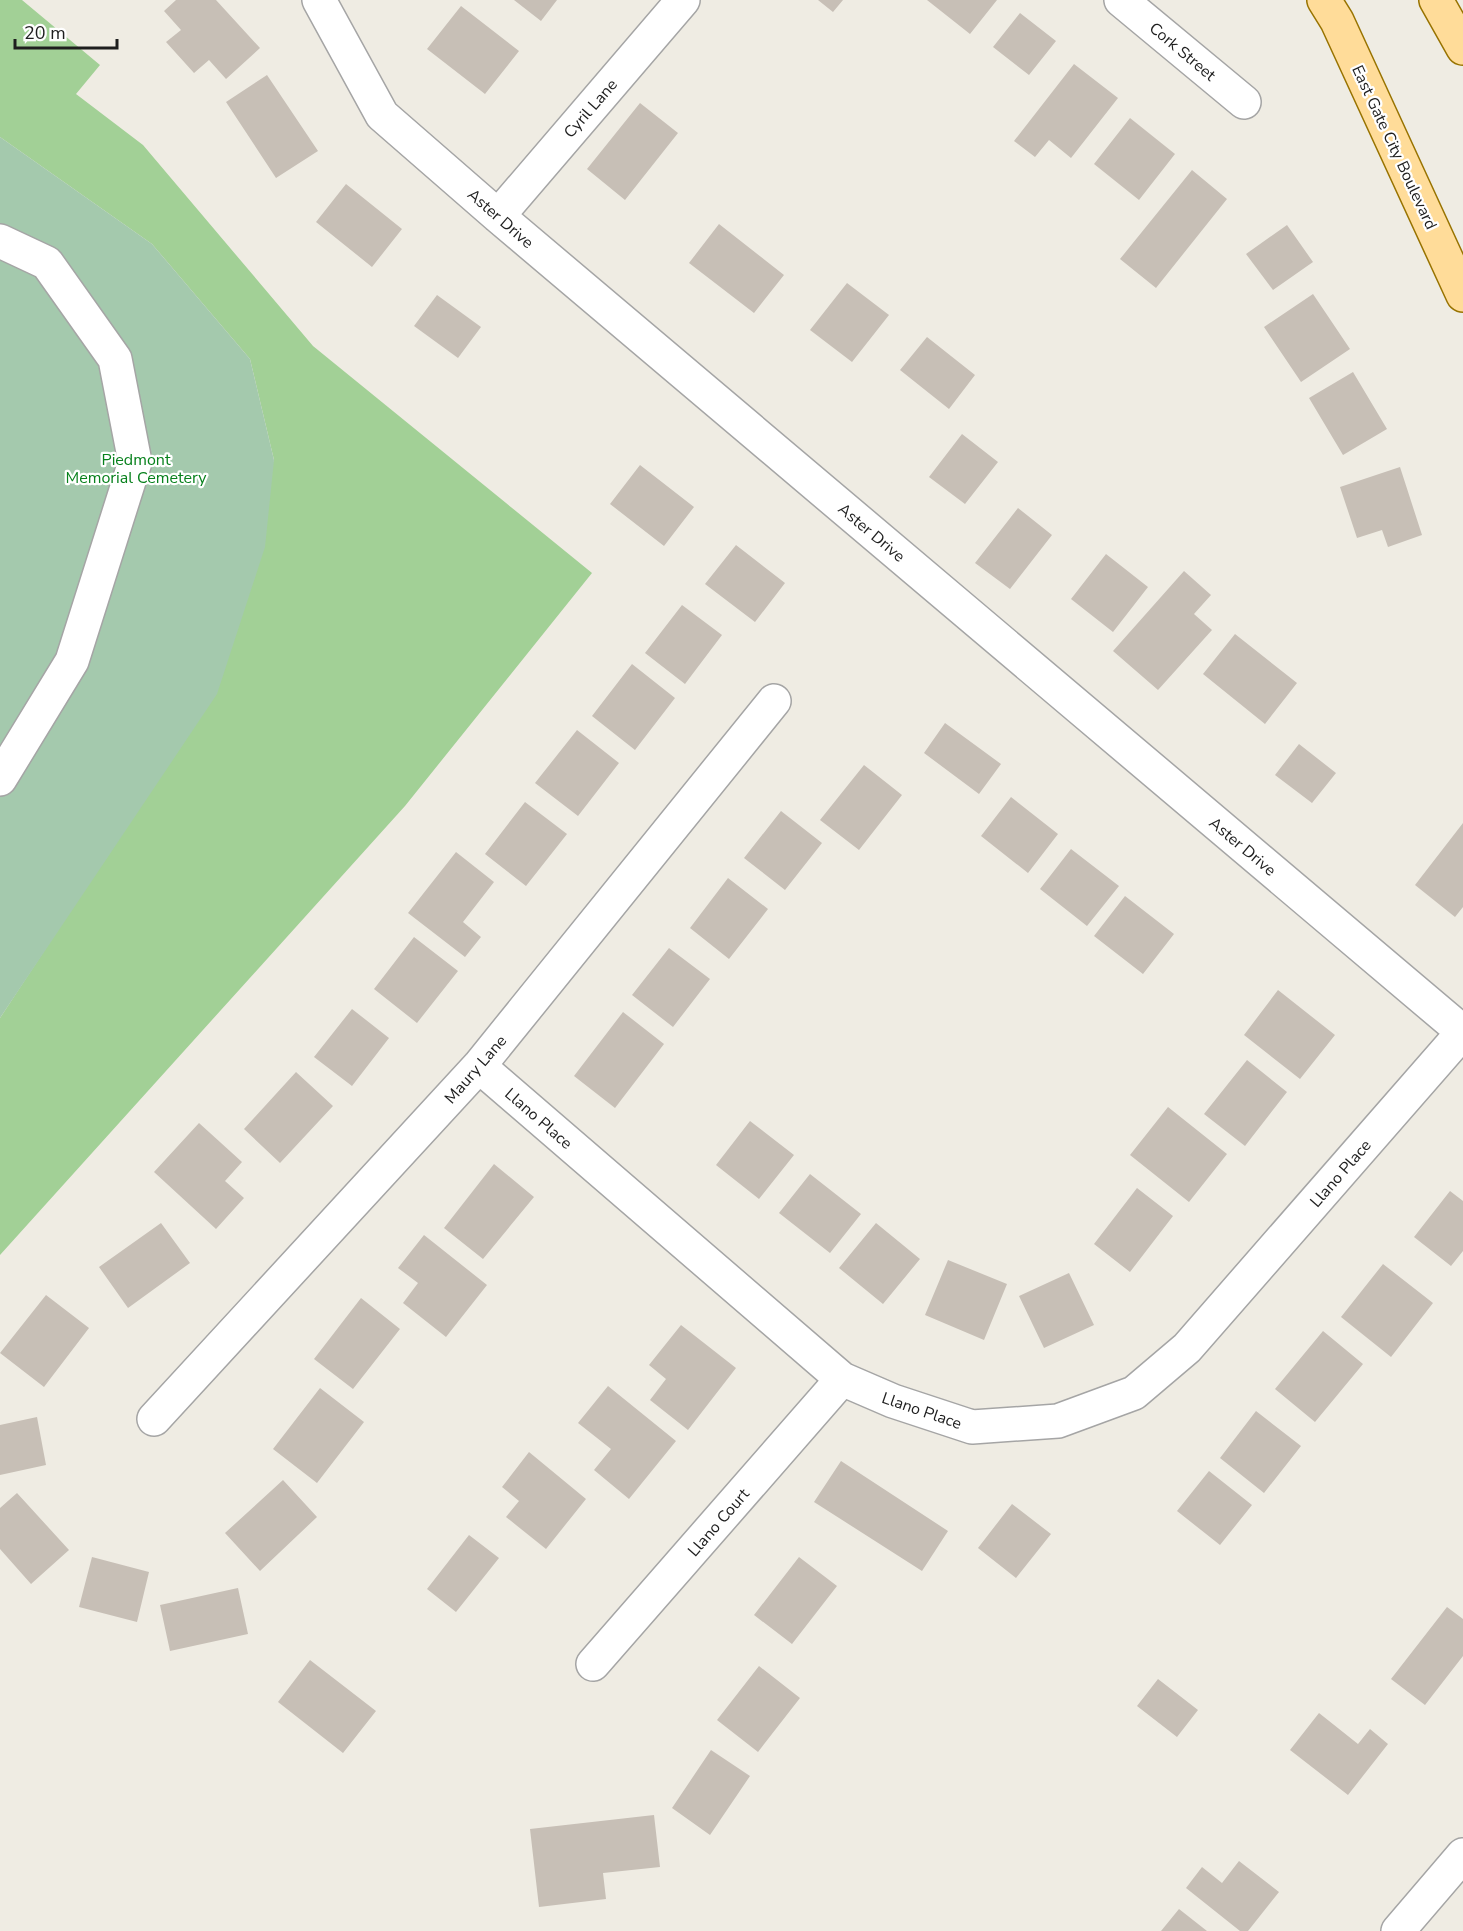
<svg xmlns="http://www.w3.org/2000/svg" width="1463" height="1931" font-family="'Nunito Sans',sans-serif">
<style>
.forest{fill:#a2d096}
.cemetery{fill:#a4c9ad}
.building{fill:#c7bfb6}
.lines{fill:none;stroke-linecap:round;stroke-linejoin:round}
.street-casing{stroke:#a5a5a5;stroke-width:36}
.primary-casing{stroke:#987300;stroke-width:36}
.street{stroke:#fff;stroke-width:33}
.primary{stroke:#ffdc99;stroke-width:33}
.labels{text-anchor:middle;stroke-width:4.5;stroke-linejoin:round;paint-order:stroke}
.street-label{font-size:16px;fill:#1e1e1e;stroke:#fff}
.park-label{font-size:16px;fill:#07811c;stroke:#fff}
</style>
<rect width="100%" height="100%" fill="#efece3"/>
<path class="forest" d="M0 0H22L100 65 76 94 143 145 313 346 592 573 405 806 0 1255V1018L71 910 274 460 250 359 152 244 0 137Z"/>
<path class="cemetery" d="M0 137 152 244 250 359 274 460 265 547 217 694 0 1018Z"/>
<path class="building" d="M176 0H216L260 48 226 79 209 60 194 73 166 42 181 30 164 11Z
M514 0H557L541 21Z
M818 0H843L833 12Z
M927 0H997L970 34Z
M461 6 519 51 485 94 427 49Z
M1020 13 1056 41 1029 75 993 47Z
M1074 64 1118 98 1071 158 1049 140 1035 157 1014 141Z
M267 75 318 151 276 178 226 102Z
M640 103 678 133 625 200 587 169Z
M1130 118 1175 154 1139 200 1094 164Z
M1192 170 1227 199 1156 288 1120 259Z
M346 184 402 229 372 267 316 222Z
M719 224 784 275 754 313 689 263Z
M1287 225 1313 262 1273 290 1246 254Z
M847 283 889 315 852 362 810 330Z
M1313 294 1350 349 1301 382 1264 327Z
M437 295 481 327 458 358 414 326Z
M927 337 975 375 949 409 900 370Z
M1353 372 1387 429 1343 455 1309 398Z
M962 434 998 462 965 504 929 477Z
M640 465 694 507 664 546 610 504Z
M1400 467 1422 535 1388 547 1382 530 1357 538 1340 487Z
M1018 508 1052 535 1010 589 975 563Z
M736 545 785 583 755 622 705 584Z
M1106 554 1148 587 1113 632 1071 599Z
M1184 571 1211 595 1194 614 1212 630 1158 690 1113 651Z
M682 605 722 635 685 684 645 653Z
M1235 634 1297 683 1265 724 1203 674Z
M632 664 675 698 635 750 592 716Z
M945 723 1001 764 979 794 924 753Z
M577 730 619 763 578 816 535 783Z
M1299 744 1336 773 1312 803 1275 775Z
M864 765 902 795 859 850 820 820Z
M1011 797 1058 834 1028 873 981 836Z
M525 802 567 834 526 886 485 854Z
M781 811 822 843 785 890 744 858Z
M1463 823V907L1455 917 1415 885Z
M1071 849 1119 886 1087 926 1040 889Z
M456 852 494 882 463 922 481 937 465 957 408 913Z
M728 878 768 909 729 959 690 928Z
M1125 896 1174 934 1143 974 1094 936Z
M414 937 458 971 417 1023 374 989Z
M669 948 710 979 673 1027 632 995Z
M1278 990 1335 1035 1300 1079 1244 1035Z
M352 1009 389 1038 352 1086 314 1057Z
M623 1012 664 1044 615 1108 574 1076Z
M1247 1060 1287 1092 1245 1146 1204 1114Z
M296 1072 333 1106 280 1163 244 1129Z
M1168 1107 1227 1154 1189 1202 1130 1155Z
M750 1121 794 1155 759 1199 716 1165Z
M199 1123 242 1162 225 1181 244 1198 216 1229 154 1172Z
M494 1164 534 1197 483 1259 444 1228Z
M810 1174 861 1214 830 1253 779 1213Z
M1137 1188 1173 1216 1130 1272 1094 1244Z
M1450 1191 1463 1201V1251L1451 1266 1414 1237Z
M161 1223 190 1263 128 1308 99 1267Z
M876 1223 920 1259 883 1304 839 1268Z
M424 1235 487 1285 446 1337 403 1303 418 1283 398 1268Z
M948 1260 1007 1284 984 1340 925 1315Z
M1383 1264 1433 1303 1391 1357 1341 1317Z
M1069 1273 1094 1325 1044 1348 1019 1296Z
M46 1295 89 1328 44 1387 0 1353Z
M361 1298 400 1329 353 1389 314 1359Z
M681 1325 736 1368 688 1430 650 1400 666 1379 649 1365Z
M1323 1331 1363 1364 1315 1422 1275 1389Z
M608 1386 676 1441 629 1499 594 1470 611 1449 578 1423Z
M320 1388 364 1422 317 1483 273 1449Z
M1256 1411 1301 1446 1264 1493 1220 1458Z
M37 1417 46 1465 0 1475V1425Z
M529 1452 586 1499 546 1549 506 1517 519 1501 502 1487Z
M841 1461 948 1531 922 1571 814 1502Z
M1209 1471 1252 1505 1220 1545 1177 1511Z
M283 1480 317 1517 260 1571 225 1533Z
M17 1493 69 1550 31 1584 0 1549V1508Z
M1012 1504 1051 1534 1016 1578 978 1548Z
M469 1535 499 1558 456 1612 427 1589Z
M92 1557 149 1572 137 1622 79 1607Z
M799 1557 837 1586 792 1644 754 1615Z
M238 1588 248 1634 170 1651 160 1605Z
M1447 1607 1463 1619V1656L1425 1705 1391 1679Z
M310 1660 376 1711 343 1753 278 1702Z
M759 1666 800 1698 758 1752 717 1720Z
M1158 1679 1198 1710 1177 1737 1137 1706Z
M1319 1713 1358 1744 1370 1729 1388 1744 1348 1795 1290 1750Z
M711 1750 750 1776 710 1835 672 1808Z
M654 1815 660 1867 603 1873 606 1899 539 1907 530 1829Z
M1239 1861 1279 1892 1248 1931H1240L1186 1888 1202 1867 1222 1883Z
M1179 1909 1207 1931H1161Z"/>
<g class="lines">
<defs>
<path id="street" d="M319 0 382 115 498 216 1463 1032 1187 1348 1134 1393 1058 1421 972 1427 893 1401 842 1379 479 1066
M1121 0 1244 102
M498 216 683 0
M0 241 47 263 115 359 135 462 72 661 0 779
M154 1419 479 1066 774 701
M593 1664 842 1379
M1398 1931 1463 1855"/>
<path id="primary" d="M1324 0 1337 21 1463 295
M1436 0 1463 48"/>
</defs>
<use href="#street" class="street-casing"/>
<use href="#primary" class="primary-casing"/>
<use href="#street" class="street"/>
<use href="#primary" class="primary"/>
</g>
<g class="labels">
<g class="street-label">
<text transform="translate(1183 51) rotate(40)" y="6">Cork Street</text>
<text transform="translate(590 108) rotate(-49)" y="6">Cyril Lane</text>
<text transform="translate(1395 147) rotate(65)" y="6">East Gate City Boulevard</text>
<text transform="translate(501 218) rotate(41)" y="6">Aster Drive</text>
<text transform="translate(872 532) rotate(40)" y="6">Aster Drive</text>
<text transform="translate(1243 846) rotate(40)" y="6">Aster Drive</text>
<text transform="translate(475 1069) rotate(-49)" y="6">Maury Lane</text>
<text transform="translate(539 1118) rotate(41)" y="6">Llano Place</text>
<text transform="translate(1340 1173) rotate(-49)" y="6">Llano Place</text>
<text transform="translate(922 1410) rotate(19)" y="6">Llano Place</text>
<text transform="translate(718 1522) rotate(-49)" y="6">Llano Court</text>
</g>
<g class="park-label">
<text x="136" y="465">Piedmont<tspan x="136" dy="18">Memorial Cemetery</tspan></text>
</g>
</g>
<path d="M15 39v9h102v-9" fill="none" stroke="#1e1e1e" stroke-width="3"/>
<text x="24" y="39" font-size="18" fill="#1e1e1e" stroke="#ffffff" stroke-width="4.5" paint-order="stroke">20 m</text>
</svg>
